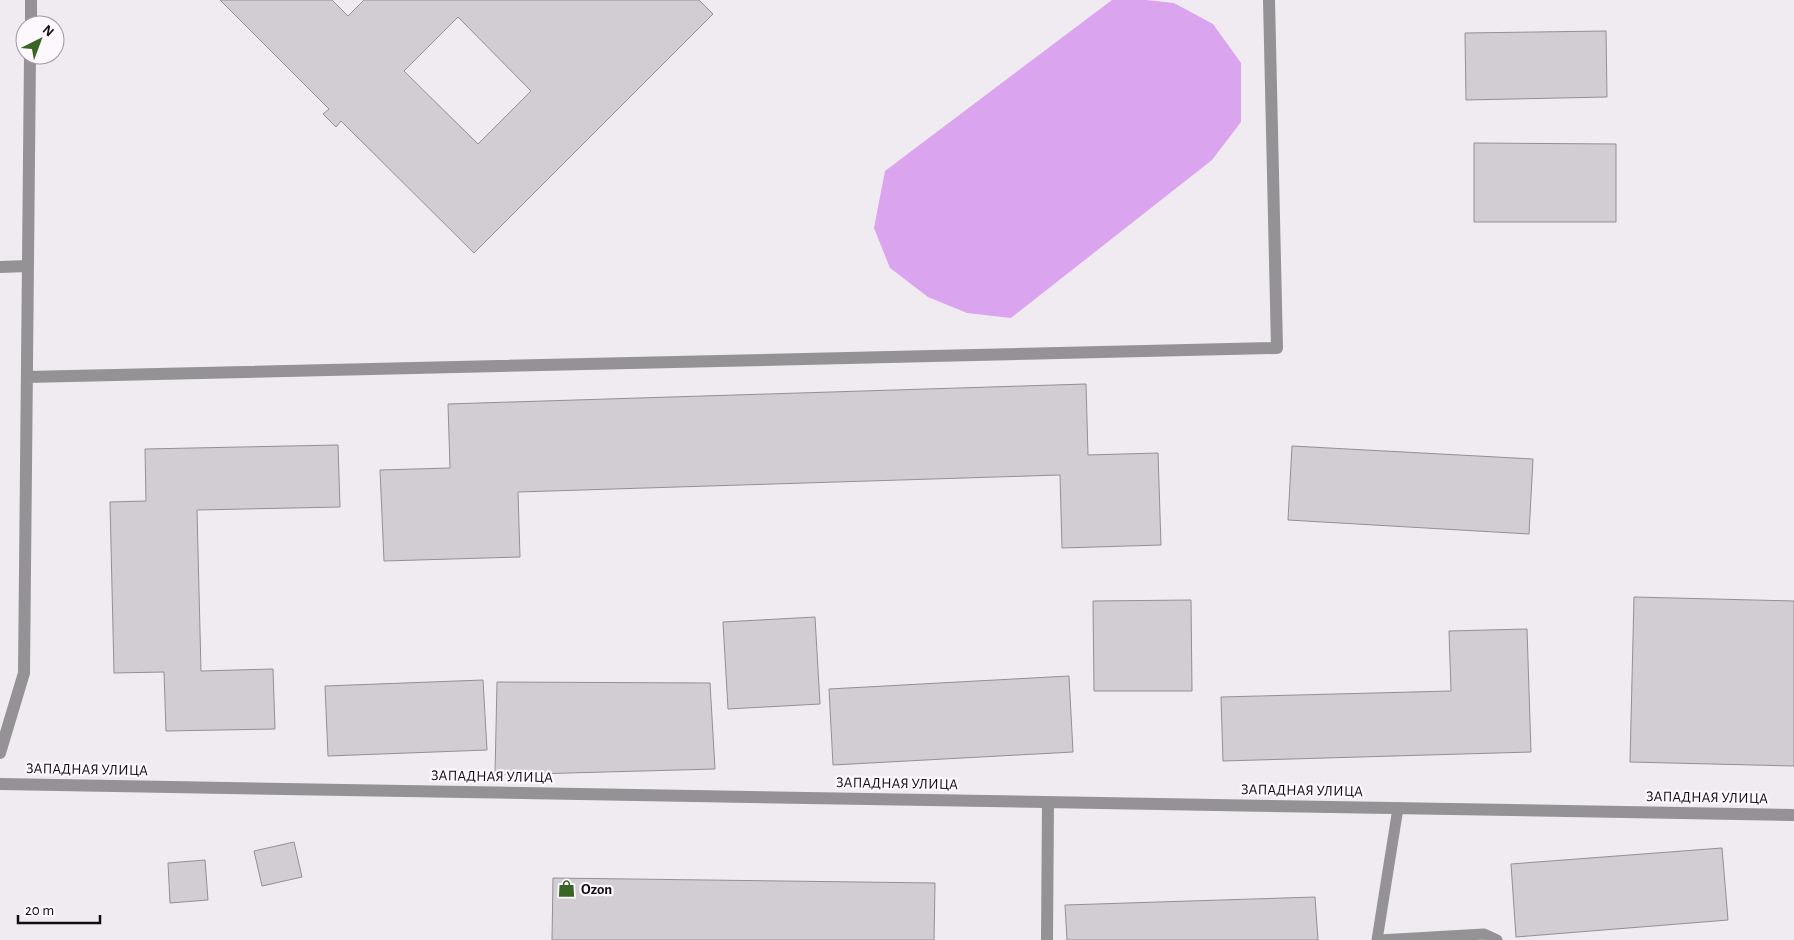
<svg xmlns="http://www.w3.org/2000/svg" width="1794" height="940" font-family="'Alegreya Sans',sans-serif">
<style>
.green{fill:#dba4ee}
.building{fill:#d1cdd3;stroke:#938f95;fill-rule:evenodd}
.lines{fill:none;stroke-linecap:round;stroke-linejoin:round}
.lane{stroke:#949295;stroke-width:11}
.street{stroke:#949295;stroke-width:12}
.labels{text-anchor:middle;stroke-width:4.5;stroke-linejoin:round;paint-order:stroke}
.street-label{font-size:15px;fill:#100e10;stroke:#fcf8fe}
.poi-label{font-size:15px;font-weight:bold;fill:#100e10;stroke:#fcf8fe;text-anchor:start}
</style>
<rect width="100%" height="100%" fill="#efebf1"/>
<path class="green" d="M1112 0H1146L1174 3 1213 24 1241 63V122L1212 160 1011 318 967 313 928 297 890 268 874 228 885 171Z"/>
<path class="building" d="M220 0H332L348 16 364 0H699L713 14 474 253 341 121 336 127 323 114 329 109ZM458 17 531 91 478 144 404 71Z
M1606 31 1607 97 1466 100 1465 33Z
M1474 143 1616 144V222H1474Z
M1086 384 1088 455 1158 453 1161 545 1062 548 1060 475 518 492 520 557 384 561 380 470 450 468 448 404Z
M338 445 340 507 197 510 201 671 273 669 275 729 166 731 164 672 114 673 110 502 146 501 145 449Z
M1292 446 1533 459 1529 534 1288 520Z
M1634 597 1794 601V766L1630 762Z
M1191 600 1192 691H1094L1093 601Z
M815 617 820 704 728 709 723 622Z
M1527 629 1531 752 1223 761 1221 697 1451 691 1449 631Z
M1069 676 1073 752 833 765 829 689Z
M483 680 487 750 328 756 325 686Z
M497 682 710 683 715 769 495 775Z
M294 842 302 877 262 886 254 851Z
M1722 848 1728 920 1516 937 1511 864Z
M205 860 208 900 170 903 168 863Z
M553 878 935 883 934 940H552Z
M1315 897 1318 940H1067L1065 905Z"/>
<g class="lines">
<path class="lane" d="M1377 940 1398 808
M1379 940 1484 934 1497 940"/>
<path class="street" d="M31 25V0
M0 267 28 266
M27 377 1277 348 1269 0
M0 753 24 673 30 55
M0 784 1794 815
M1047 940 1048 802"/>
</g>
<defs>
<symbol id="shop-bare" viewBox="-9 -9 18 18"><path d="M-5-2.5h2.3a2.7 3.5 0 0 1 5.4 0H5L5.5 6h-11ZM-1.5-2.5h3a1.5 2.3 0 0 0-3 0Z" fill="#396625" stroke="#fcf8fe" stroke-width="2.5" paint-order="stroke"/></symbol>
</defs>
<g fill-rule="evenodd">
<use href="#shop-bare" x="554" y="876" width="25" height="25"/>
</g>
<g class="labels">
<g class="street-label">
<text transform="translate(87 769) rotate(1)" y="5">ЗАПАДНАЯ УЛИЦА</text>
<text transform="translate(492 776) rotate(1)" y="5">ЗАПАДНАЯ УЛИЦА</text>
<text transform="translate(897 783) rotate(1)" y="5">ЗАПАДНАЯ УЛИЦА</text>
<text transform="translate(1302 790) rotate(1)" y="5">ЗАПАДНАЯ УЛИЦА</text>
<text transform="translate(1707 797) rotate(1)" y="5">ЗАПАДНАЯ УЛИЦА</text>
</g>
<g class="poi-label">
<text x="581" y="894">Ozon</text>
</g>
</g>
<g transform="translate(40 40) rotate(42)"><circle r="24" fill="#fcf8fe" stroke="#9e9a9f"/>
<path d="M0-4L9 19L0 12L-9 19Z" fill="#396625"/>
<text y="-8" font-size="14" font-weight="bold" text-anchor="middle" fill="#100e10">N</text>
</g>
<path d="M18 915v8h82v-8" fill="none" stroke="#100e10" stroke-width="2.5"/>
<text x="25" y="915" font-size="15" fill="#100e10" stroke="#fcf8fe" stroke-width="4" paint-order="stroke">20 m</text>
</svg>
